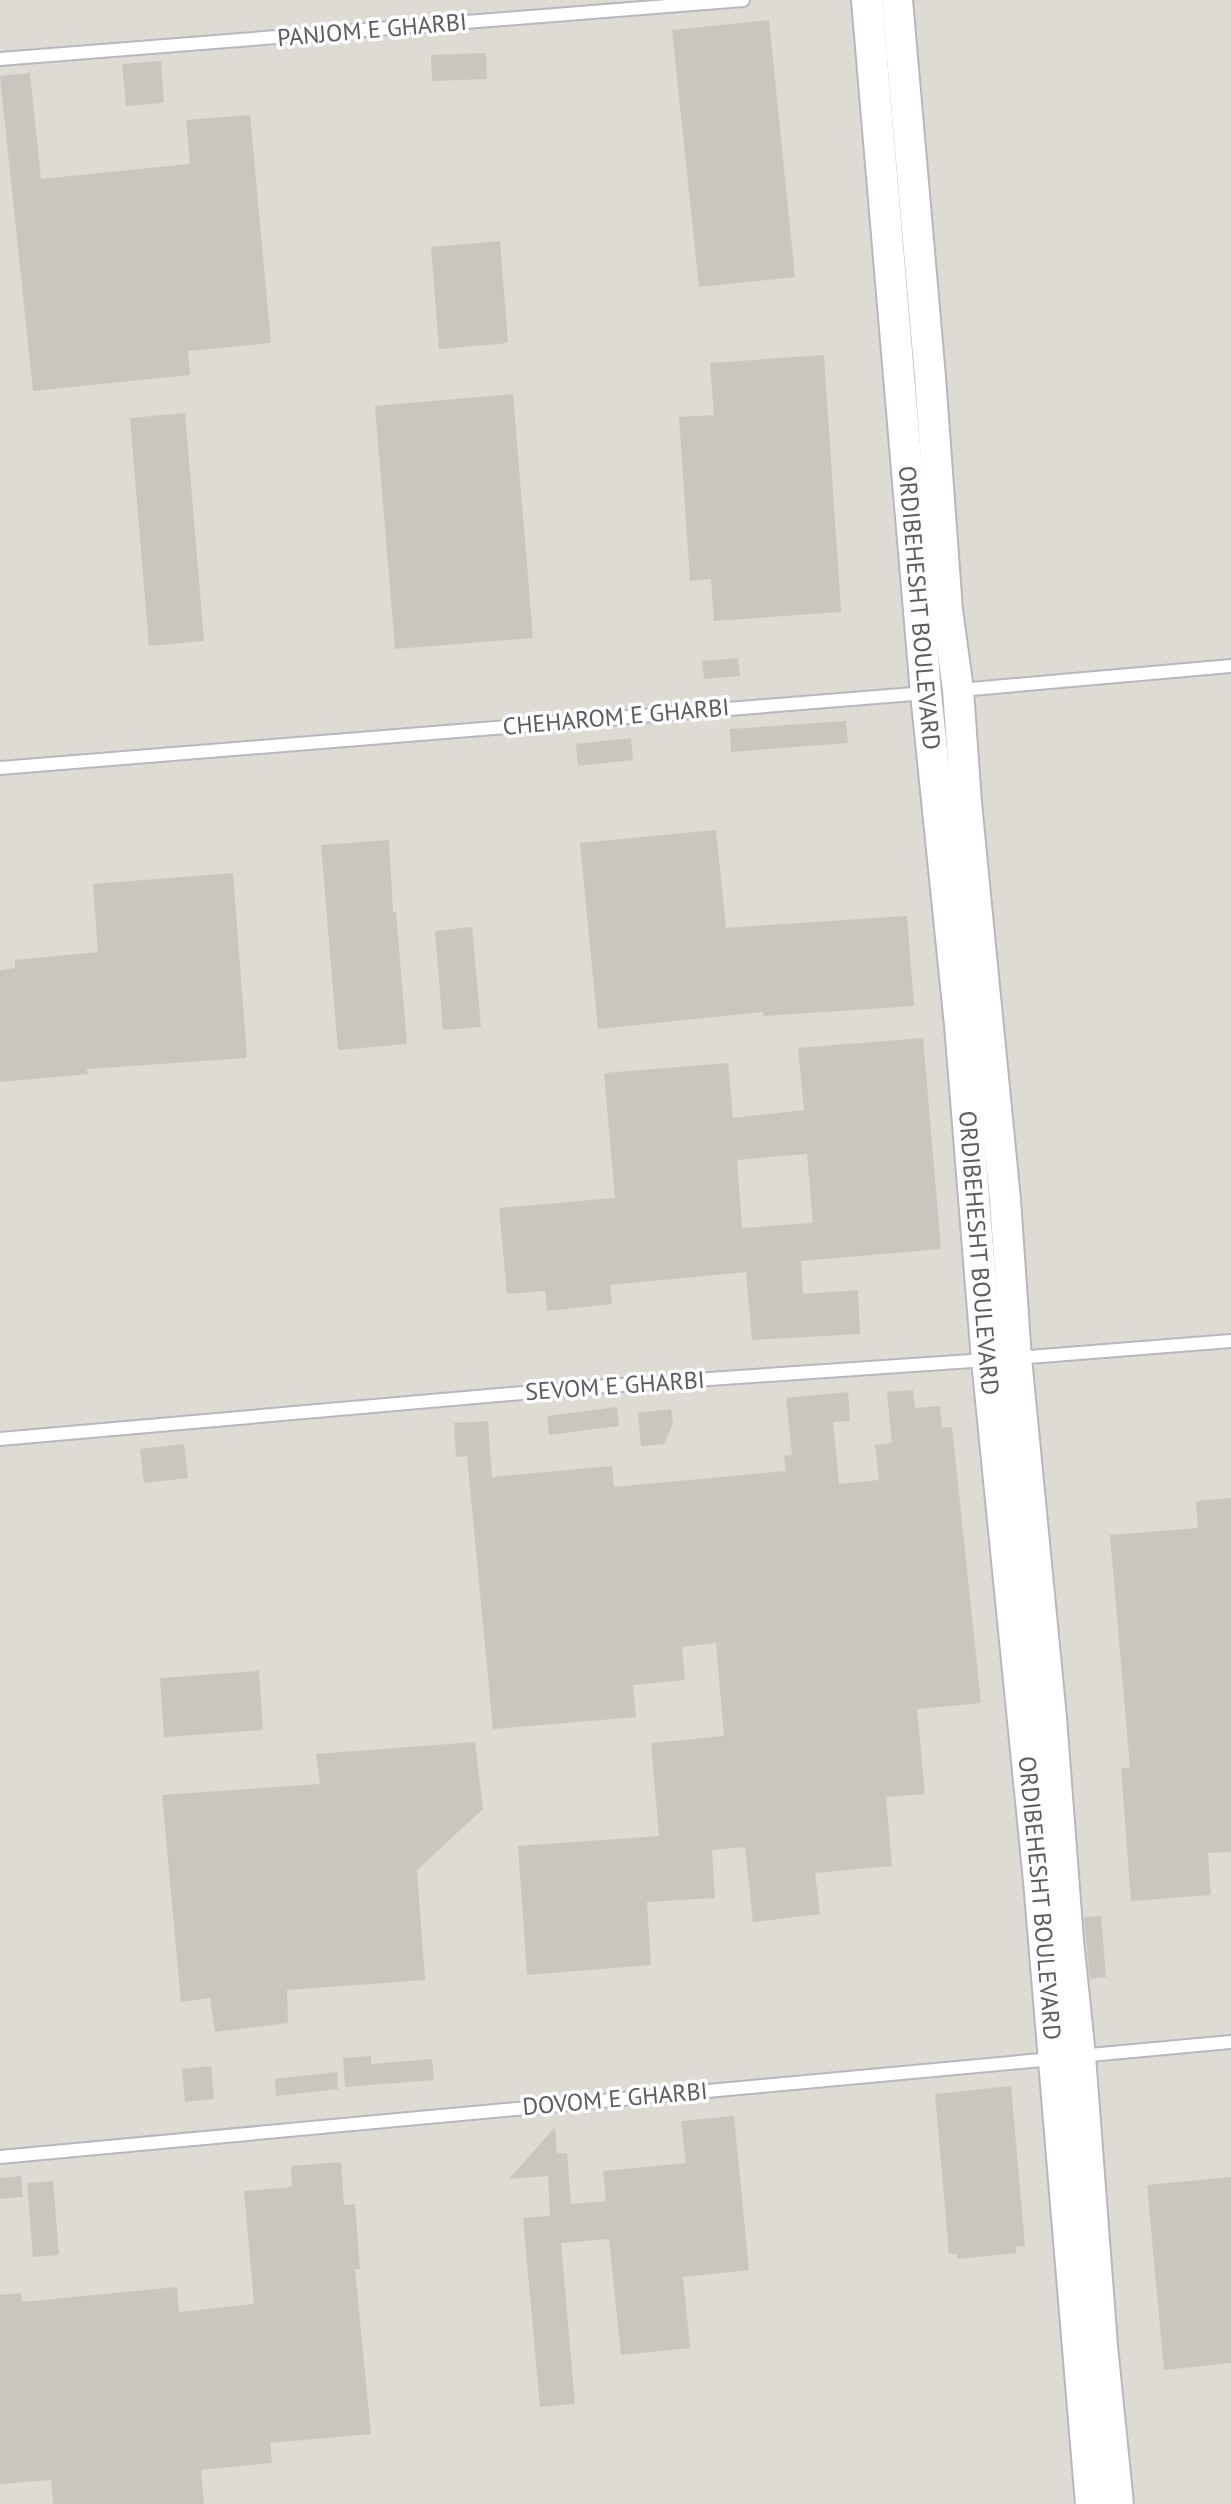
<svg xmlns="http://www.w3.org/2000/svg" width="1231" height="2504" font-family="'PT Sans',sans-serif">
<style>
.industrial{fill:#dddbd4}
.building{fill:#c9c6bf;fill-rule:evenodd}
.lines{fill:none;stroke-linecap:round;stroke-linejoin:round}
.service-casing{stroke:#b6b8bd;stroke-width:16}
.tertiary-casing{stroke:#b6b8bd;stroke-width:34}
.service{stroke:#fff;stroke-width:12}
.tertiary{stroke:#fff;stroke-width:30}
.labels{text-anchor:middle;stroke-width:7;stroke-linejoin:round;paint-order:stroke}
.street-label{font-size:24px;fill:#595c61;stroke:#fff}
</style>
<rect width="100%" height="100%" fill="#eceae0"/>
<path class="industrial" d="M0 0H1231V2504H0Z"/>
<path class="building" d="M769 20 795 277 699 287 672 30Z
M486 53 487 79 432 81 431 55Z
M161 61 164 103 126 106 122 64Z
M30 73 41 179 190 164 186 120 250 115 271 343 188 351 190 375 33 391 0 76Z
M500 241 508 343 439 349 431 247Z
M824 355 841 612 714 621 711 579 690 581 679 417 714 415 710 363Z
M513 394 533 638 395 649 375 406Z
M185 413 204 641 149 646 130 418Z
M738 658 740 676 704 679 702 661Z
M846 721 848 743 731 752 730 729Z
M631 738 633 760 578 766 576 744Z
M716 830 726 928 907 916 914 1006 764 1016 763 1012 598 1029 580 843Z
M389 840 393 912H396L407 1044 338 1050 321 845Z
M233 873 247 1058 87 1069 88 1074 0 1082V970L15 968V960L98 952 93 884Z
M472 927 481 1027 443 1030 435 931Z
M923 1038 941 1249 801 1261 803 1294 858 1290 860 1334 752 1340 746 1272 610 1285 612 1304 547 1311 545 1291 507 1294 499 1208 615 1198 604 1073 728 1063 733 1118 804 1110 798 1048ZM807 1154 813 1223 742 1228 737 1160Z
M913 1390 915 1408 940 1406 942 1428 952 1427 981 1703 917 1709 925 1794 886 1797 892 1866 815 1873 820 1914 753 1922 745 1847 712 1850 715 1898 647 1902 651 1965 527 1975 518 1846 659 1836 651 1743 724 1736 716 1643 682 1647 685 1680 633 1685 636 1717 493 1729 467 1456 456 1457 454 1423 488 1421 492 1477 612 1466 614 1487 786 1471 784 1456 792 1455 786 1398 848 1392 850 1421 833 1422 839 1484 879 1480 875 1445 892 1443 887 1392Z
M617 1407 619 1426 549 1435 547 1416Z
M671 1409 673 1423 664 1444 641 1446 638 1413Z
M184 1444 188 1478 144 1483 140 1449Z
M1231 1498V1852L1208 1853 1211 1895 1131 1901 1121 1768H1130L1110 1535 1198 1528 1196 1501Z
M259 1671 263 1730 164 1737 160 1678Z
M475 1742 483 1809 417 1870 425 1980 287 1990 288 2023 215 2032 210 1998 181 2002 162 1795 320 1784 316 1754Z
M1101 1916 1106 1977 1090 1979 1084 1917Z
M371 2056V2064L432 2059 434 2080 345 2087 343 2058Z
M211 2066 214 2099 185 2102 182 2069Z
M337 2072 338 2089 276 2096 275 2079Z
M1011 2086 1025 2246 1016 2247V2253L958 2259 957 2254H949L935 2094Z
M734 2116 749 2270 683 2277 690 2348 621 2355 609 2239 561 2243 575 2404 540 2407 523 2218 550 2216 548 2176 509 2179 555 2127 557 2154 567 2153 571 2204 606 2201 603 2171 686 2163 681 2121Z
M341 2162 344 2205 355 2204 360 2269H355L371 2434 270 2443 272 2463 201 2470 204 2504H53L51 2480 0 2484V2295L21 2293 22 2302 177 2287 179 2312 254 2304 244 2191 292 2187 291 2166Z
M21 2176 23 2197 0 2199V2178Z
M1231 2177V2363L1164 2370 1147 2185Z
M53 2181 59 2255 33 2257 27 2183Z"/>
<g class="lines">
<defs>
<path id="service" d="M0 59 743 0
M960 690 1231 666
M0 768 926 693
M1016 1358 1231 1341
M0 1439 578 1388 986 1360
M1079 2056 1231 2042
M0 2157 1052 2059"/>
<g id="tertiary">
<path id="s1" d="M867 0 926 693 960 1025 987 1360 1039 1881 1091 2504"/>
<path d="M897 0 930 377 947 610 958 690 966 803 1005 1200 1016 1358 1051 1718 1068 1940 1080 2056 1102 2346 1118 2504"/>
</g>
</defs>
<use href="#service" class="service-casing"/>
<use href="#tertiary" class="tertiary-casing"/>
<use href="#service" class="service"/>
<use href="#tertiary" class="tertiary"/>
</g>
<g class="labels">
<g class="street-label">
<text transform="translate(372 30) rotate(-5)" y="8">PANJOM E GHARBI</text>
<text dy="8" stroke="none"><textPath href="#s1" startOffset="610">ORDIBEHESHT BOULEVARD</textPath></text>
<text transform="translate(616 717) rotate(-5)" y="8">CHEHAROM E GHARBI</text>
<text dy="8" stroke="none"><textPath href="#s1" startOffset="1258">ORDIBEHESHT BOULEVARD</textPath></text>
<text transform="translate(615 1386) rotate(-4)" y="8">SEVOM E GHARBI</text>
<text dy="8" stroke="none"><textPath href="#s1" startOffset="1906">ORDIBEHESHT BOULEVARD</textPath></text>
<text transform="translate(615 2099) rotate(-5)" y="8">DOVOM E GHARBI</text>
</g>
</g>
</svg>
